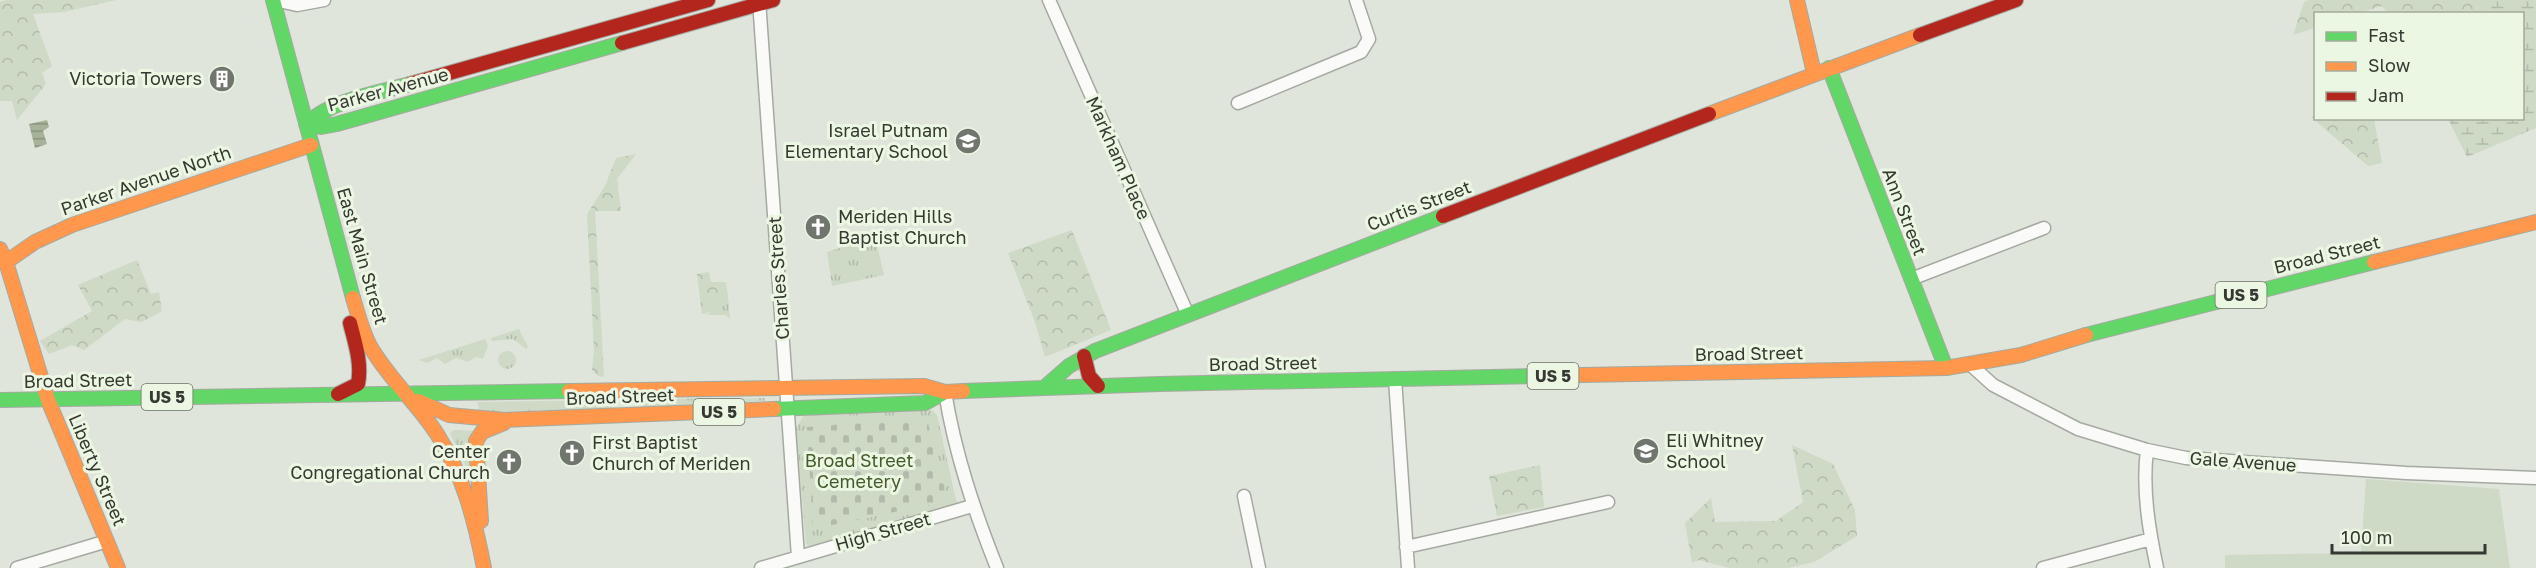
<svg xmlns="http://www.w3.org/2000/svg" width="2536" height="568" font-family="'Golos Text',sans-serif">
<style>
.grass{fill:url(#grass-tufts);fill-rule:evenodd}
.forest{fill:url(#forest-crowns)}
.wetland{fill:url(#wetland-marsh)}
.cemetery{fill:url(#cemetery-stones)}
.park{fill:#ced9c6}
.water{fill:url(#water-rules)}
.lines{fill:none;stroke-linecap:round;stroke-linejoin:round}
.street-casing{stroke:#a5a9a1;stroke-width:15}
.fast-casing{stroke:#a5a9a1;stroke-width:16}
.slow-casing{stroke:#a5a9a1;stroke-width:16}
.jam-casing{stroke:#a5a9a1;stroke-width:16}
.street{stroke:#fafbf9;stroke-width:12}
.fast{stroke:#63d668;stroke-width:14}
.slow{stroke:#ff974d;stroke-width:14}
.jam{stroke:#b3261e;stroke-width:14}
.labels{text-anchor:middle;stroke-width:6;stroke-linejoin:round;paint-order:stroke}
.shield{fill:#ecf7e3;stroke:#6c7267;stroke-width:1.5}
.shield-label{font-size:16px;font-weight:bold;fill:#353932}
.poi-label{font-size:18px;fill:#353932;stroke:#ecf7e3;text-anchor:end}
.street-label{font-size:18px;fill:#353932;stroke:#ecf7e3}
.park-label{font-size:18px;fill:#445c2b;stroke:#ecf7e3}
</style>
<defs>
<pattern id="grass-tufts" width="24" height="20" patternUnits="userSpaceOnUse" patternTransform="scale(1.5)"><rect width="24" height="20" fill="#ced9c6"/><path d="M3 7l-1-3M5 7V3M7 7l1-3M15 17l-1-3M17 17v-4M19 17l1-3" fill="none" stroke="#b2bbab"/></pattern>
<pattern id="forest-crowns" width="20" height="18" patternUnits="userSpaceOnUse" patternTransform="scale(1.5)"><rect width="20" height="18" fill="#ced9c6"/><path d="M2 6a3 3 0 1 1 6 0M12 15a3 3 0 1 1 6 0" fill="none" stroke="#b2bbab"/></pattern>
<pattern id="wetland-marsh" width="20" height="14" patternUnits="userSpaceOnUse" patternTransform="scale(1.5)"><rect width="20" height="14" fill="#ced9c6"/><path d="M1 5h8M5 5V1M11 12h8M15 12V8" fill="none" stroke="#b2bbab"/></pattern>
<pattern id="cemetery-stones" width="16" height="16" patternUnits="userSpaceOnUse" patternTransform="scale(1.5)"><rect width="16" height="16" fill="#ced9c6"/><path d="M2 7V4a2 2 0 0 1 4 0v3zM10 15v-3a2 2 0 0 1 4 0v3z" fill="#b2bbab"/></pattern>
<pattern id="water-rules" width="6" height="5" patternUnits="userSpaceOnUse" patternTransform="scale(1.5)"><rect width="6" height="5" fill="#a6b39a"/><path d="M0 2.5h6" fill="none" stroke="#88937e"/></pattern>
</defs>
<rect width="100%" height="100%" fill="#dfe5da"/>
<path class="grass" d="M875 237 884 275 832 286 827 252Z
M728 296 730 320 726 315H707Z
M519 329 528 347 526 349 513 339 492 341 491 338Z
M485 339 488 346 483 359 476 357 468 362 456 358 445 364 437 358 427 363 419 360Z
M498 360a9 9 0 1 1 18 0a9 9 0 1 1-18 0Z
M765 398V401L643 407 642 404 644 399Z
M612 400V408L476 413 479 408 477 402Z
M932 410 937 415 957 504 810 547 806 544 796 428 804 415ZM808 427 947 501 813 529Z
M454 430 475 431 471 477 450 433Z"/>
<path class="forest" d="M6 0H116L64 12 33 14 52 66 42 73 46 84 17 120 12 101H0V2Z
M2309 0H2487L2480 13H2387L2382 6 2359 13 2316 14 2315 28 2293 35 2304 2Z
M2315 116 2316 118 2374 119 2382 163 2368 166 2311 117Z
M636 154 617 179 621 211H595L604 377 598 376 592 370 594 351 587 214 605 186 616 158Z
M1072 230 1111 330 1045 357 1035 322 1008 253Z
M137 260 151 294 159 292 162 311 142 322 125 319 84 350 72 345 49 354 40 341 92 311 78 285Z
M709 272 711 282H726L728 296C719 303 712 314 702 314L697 274Z
M1792 445 1833 464 1855 510 1857 536 1814 562 1788 568H1729L1699 560 1692 563 1685 523 1711 498 1715 522 1776 521 1803 502Z
M1540 465 1544 507 1497 516 1489 476Z"/>
<path class="wetland" d="M2487 0H2536V128L2467 157 2448 119 2522 118V14L2480 13Z"/>
<path class="cemetery" d="M927 419 947 501 813 529 807 427Z"/>
<path class="park" d="M2366 479 2499 489 2510 568H2225V555L2361 553Z"/>
<path class="water" d="M47 120 49 127 43 131 47 144 35 148 29 124Z"/>
<g class="lines">
<defs>
<path id="street" d="M274 0 297 5 324 0
M759 0 798 557
M1049 0 1188 315
M1238 103 1361 52 1369 39 1356 0
M1911 279 2044 228
M1972 366 1993 385 2078 429 2147 450 2186 458 2406 473 2536 478
M1395 379 1408 568
M945 392C955 454 974 510 997 568
M2147 450C2142 489 2149 530 2157 568
M1244 496 1259 568
M1406 547 1608 502
M17 568 107 541
M761 568 972 506
M2043 568 2151 539"/>
<path id="fast" d="M273 0 353 298
M1829 68 1946 368
M410 84C375 94 334 99 306 124L321 127 337 124 622 43
M2086 335 2374 262
M1045 387 1069 366 1095 351 1443 216
M963 391 1160 384 1582 375
M0 400 569 391
M774 409 925 403 945 392"/>
<path id="slow" d="M1797 0 1814 73
M1709 114 1920 35
M0 249 6 262 48 400 118 568
M6 262 35 242 72 225 311 145
M2374 262 2536 222
M353 298C358 314 362 331 370 346 388 378 417 403 437 434 463 474 475 521 484 568
M1582 375 1946 368 2021 355 2086 335
M569 391 924 386 945 392 963 391
M418 401 449 415 504 420 774 409
M481 521 476 441 482 432 504 423"/>
<path id="jam" d="M1920 35 2016 0
M622 43 773 0
M410 84 708 0
M1443 216 1709 114
M1084 356 1089 376 1098 386
M338 394 358 384C362 363 355 343 350 323"/>
</defs>
<use href="#street" class="street-casing"/>
<use href="#fast" class="fast-casing"/>
<use href="#slow" class="slow-casing"/>
<use href="#jam" class="jam-casing"/>
<use href="#street" class="street"/>
<use href="#fast" class="fast"/>
<use href="#slow" class="slow"/>
<use href="#jam" class="jam"/>
</g>
<defs>
<symbol id="building-disc" viewBox="-11 -11 22 22"><circle r="9.5" fill="#70756d" stroke="#ecf7e3"/><path d="M-4-6H4V6H1V3H-1V6H-4ZM-2.5-4.3h1.7v1.8h-1.7ZM.8-4.3h1.7v1.8H.8ZM-2.5-1h1.7V.8h-1.7ZM.8-1h1.7V.8H.8Z" fill="#fff"/></symbol>
<symbol id="school-disc" viewBox="-11 -11 22 22"><circle r="9.5" fill="#70756d" stroke="#ecf7e3"/><path d="M0-5L7-2L0 1L-7-2ZM-4 1L0 2.5L4 1V4Q0 6-4 4Z" fill="#fff"/></symbol>
<symbol id="church-disc" viewBox="-11 -11 22 22"><circle r="9.5" fill="#70756d" stroke="#ecf7e3"/><path d="M-1.2-6h2.4v3.5h3.3v2.4h-3.3V6h-2.4V-.1h-3.3v-2.4h3.3Z" fill="#fff"/></symbol>
</defs>
<g fill-rule="evenodd">
<use href="#building-disc" x="207" y="64" width="30" height="30"/>
<use href="#school-disc" x="953" y="126" width="30" height="30"/>
<use href="#church-disc" x="803" y="212" width="30" height="30"/>
<use href="#school-disc" x="1631" y="436" width="30" height="30"/>
<use href="#church-disc" x="557" y="438" width="30" height="30"/>
<use href="#church-disc" x="494" y="447" width="30" height="30"/>
</g>
<g class="labels">
<g class="shield">
<rect x="2215.5" y="282" width="51" height="26" rx="4.5"/>
<rect x="1527.5" y="363" width="51" height="26" rx="4.5"/>
<rect x="141.5" y="384" width="51" height="26" rx="4.5"/>
<rect x="693.5" y="399" width="51" height="26" rx="4.5"/>
</g>
<g class="shield-label">
<text x="2241" y="301">US 5</text>
<text x="1553" y="382">US 5</text>
<text x="167" y="403">US 5</text>
<text x="719" y="418">US 5</text>
</g>
<g class="poi-label">
<text x="202" y="85">Victoria Towers</text>
<text x="948" y="137">Israel Putnam<tspan x="948" dy="21">Elementary School</tspan></text>
<text x="838" y="223" text-anchor="start">Meriden Hills<tspan x="838" dy="21">Baptist Church</tspan></text>
<text x="1666" y="447" text-anchor="start">Eli Whitney<tspan x="1666" dy="21">School</tspan></text>
<text x="592" y="449" text-anchor="start">First Baptist<tspan x="592" dy="21">Church of Meriden</tspan></text>
<text x="490" y="458">Center<tspan x="490" dy="21">Congregational Church</tspan></text>
</g>
<g class="street-label">
<text transform="translate(388 90) rotate(-15)" y="6">Parker Avenue</text>
<text transform="translate(1118 158) rotate(66)" y="6">Markham Place</text>
<text transform="translate(146 181) rotate(-19)" y="6">Parker Avenue North</text>
<text transform="translate(1419 206) rotate(-21)" y="6">Curtis Street</text>
<text transform="translate(1904 212) rotate(69)" y="6">Ann Street</text>
<text transform="translate(2327 255) rotate(-14)" y="6">Broad Street</text>
<text transform="translate(362 256) rotate(74)" y="6">East Main Street</text>
<text transform="translate(779 278) rotate(-94)" y="6">Charles Street</text>
<text transform="translate(1749 354) rotate(-1)" y="6">Broad Street</text>
<text transform="translate(1263 364) rotate(-1)" y="6">Broad Street</text>
<text transform="translate(78 381) rotate(-1)" y="6">Broad Street</text>
<text transform="translate(620 397) rotate(-2)" y="6">Broad Street</text>
<text transform="translate(2243 462) rotate(4)" y="6">Gale Avenue</text>
<text transform="translate(97 470) rotate(67)" y="6">Liberty Street</text>
<text transform="translate(883 532) rotate(-16)" y="6">High Street</text>
</g>
<g class="park-label">
<text x="859" y="467">Broad Street<tspan x="859" dy="21">Cemetery</tspan></text>
</g>
</g>
<rect x="2314" y="12" width="210" height="108" fill="#ecf7e3" stroke="#a3ab9c" stroke-width="1.5"/>
<rect x="2326" y="32" width="30" height="9" fill="#63d668" stroke="#a3ab9c" stroke-width="1.5"/>
<text x="2368" y="42" font-size="18" fill="#353932">Fast</text>
<rect x="2326" y="62" width="30" height="9" fill="#ff974d" stroke="#a3ab9c" stroke-width="1.5"/>
<text x="2368" y="72" font-size="18" fill="#353932">Slow</text>
<rect x="2326" y="92" width="30" height="9" fill="#b3261e" stroke="#a3ab9c" stroke-width="1.5"/>
<text x="2368" y="102" font-size="18" fill="#353932">Jam</text>
<path d="M2332 544v9h153v-9" fill="none" stroke="#353932" stroke-width="3"/>
<text x="2341" y="544" font-size="18" fill="#353932" stroke="#ecf7e3" stroke-width="4.5" paint-order="stroke">100 m</text>
</svg>
